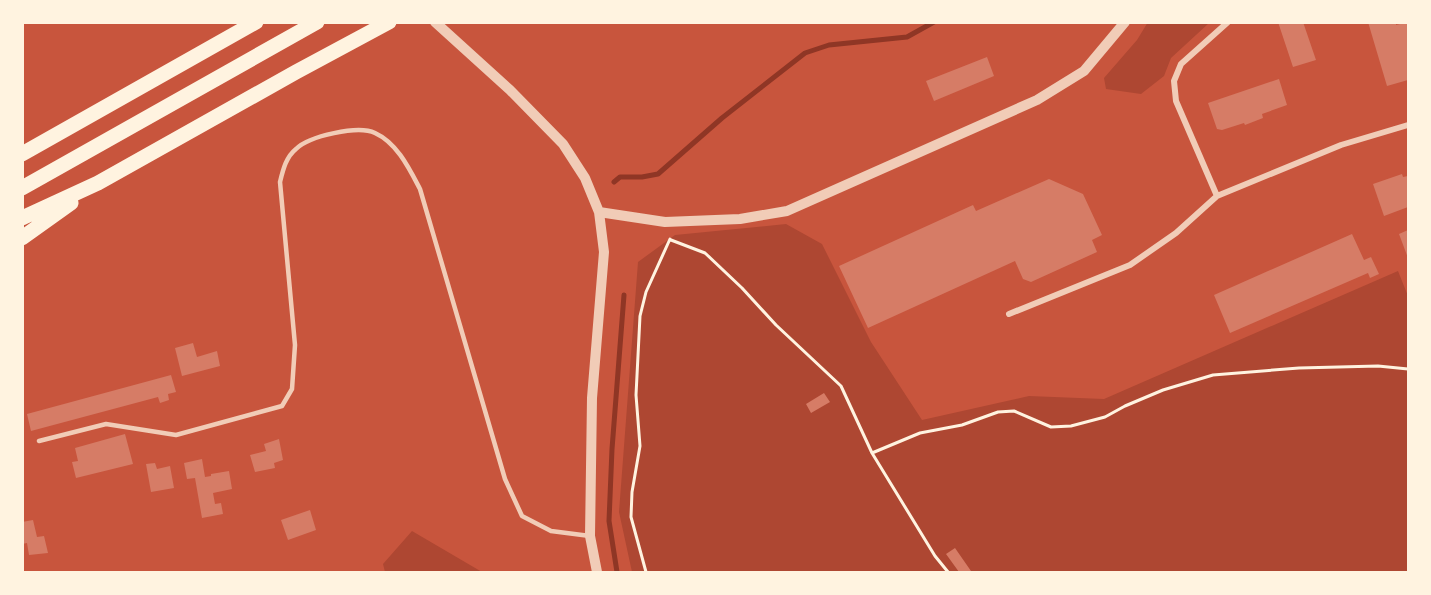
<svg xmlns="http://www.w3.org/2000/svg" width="1431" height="595" font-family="'Noto Sans',sans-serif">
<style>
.green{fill:#ae4732}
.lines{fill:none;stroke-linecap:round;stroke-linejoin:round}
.stream{stroke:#8f3625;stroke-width:5}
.building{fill:#d67c66}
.path{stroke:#fff3e0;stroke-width:3}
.service{stroke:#f1ccb7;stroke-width:4.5}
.minor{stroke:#f1ccb7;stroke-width:6}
.tertiary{stroke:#f1ccb7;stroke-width:10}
.trunk{stroke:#fff3e0;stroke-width:15}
</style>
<rect width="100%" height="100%" fill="#c8553d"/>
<path class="green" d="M1148 22 1209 23 1171 58 1164 76 1141 94 1106 89 1104 78 1137 40Z
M786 224 822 244 871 342 922 420 1029 396 1104 399 1398 271 1408 296V572H632L619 512 638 262 675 235Z
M412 531 482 572H385L383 564Z"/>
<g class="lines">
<path class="stream" d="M614 182 620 177H642L658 174 722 118 805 53 829 45 907 37 934 22
M617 572 609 521 612 449 624 295"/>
</g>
<path class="building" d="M1278 22H1303L1316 60 1293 67Z
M1368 22H1396V25L1408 22V80L1387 86Z
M987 57 994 76 934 101 926 81Z
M1279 79 1287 105 1262 114 1263 118 1245 125 1244 123 1222 130 1217 129 1208 103Z
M1402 174 1403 177 1408 176V207L1384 216 1373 184Z
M1049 179 1083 194 1102 235 1092 240 1097 252 1031 282 1023 279 1015 261 868 328 839 266 973 205 976 211Z
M1408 230V258L1399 234Z
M1352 234 1364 260 1371 257 1379 274 1370 278 1368 273 1230 333 1214 295Z
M193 343 197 357 217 351 220 366 182 376 175 348Z
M171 375 176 392 168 394 169 400 160 403 158 397 31 431 27 414Z
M824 393 830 402 811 413 806 404Z
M125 434 133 464 76 478 72 462 78 461 75 448Z
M279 439 283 460 274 463 275 468 255 472 250 455 266 451 264 444Z
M202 459 205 477 211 476V474L229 471 232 489 213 493 215 504 221 503 223 514 202 518 195 478 187 479 184 463Z
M155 463 157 469 170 466 174 488 151 492 146 464Z
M310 510 316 530 288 540 281 520Z
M33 520 37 537 44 536 48 553 29 555 27 543 22 544V522Z
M955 548 971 571 969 572H959L946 554Z"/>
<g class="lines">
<path class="path" d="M671 240 705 253 742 288 776 325 841 386 872 453 935 556 948 572
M872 453 920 433 962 425 998 412 1014 411 1051 427 1071 426 1105 417 1125 406 1163 390 1213 375 1299 368 1378 366 1408 369
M646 572 631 517 632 492 640 446 636 395 640 316 646 292 670 239"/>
<path class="service" d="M39 441 106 424 176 435 282 406 292 389 295 345 280 182C283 170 286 157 296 149 309 136 358 125 375 133 397 143 409 168 420 189L505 479 522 516 551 531 590 536"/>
<path class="minor" d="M1217 196 1176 101 1174 81 1181 64 1228 22
M1009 314 1130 265 1176 233 1217 196 1341 145 1408 125"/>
<path class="tertiary" d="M435 22 510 90 563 144 585 178 599 212 604 252 592 398 590 536 597 572
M599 212 665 222 740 219 787 211 1037 100 1084 71 1125 22"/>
<path class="trunk" d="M22 154 256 22
M22 188 317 22
M22 218 98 183 296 72 389 22
M22 238 71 203"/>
</g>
<rect width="1431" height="595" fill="none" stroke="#fff3e0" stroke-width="48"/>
</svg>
